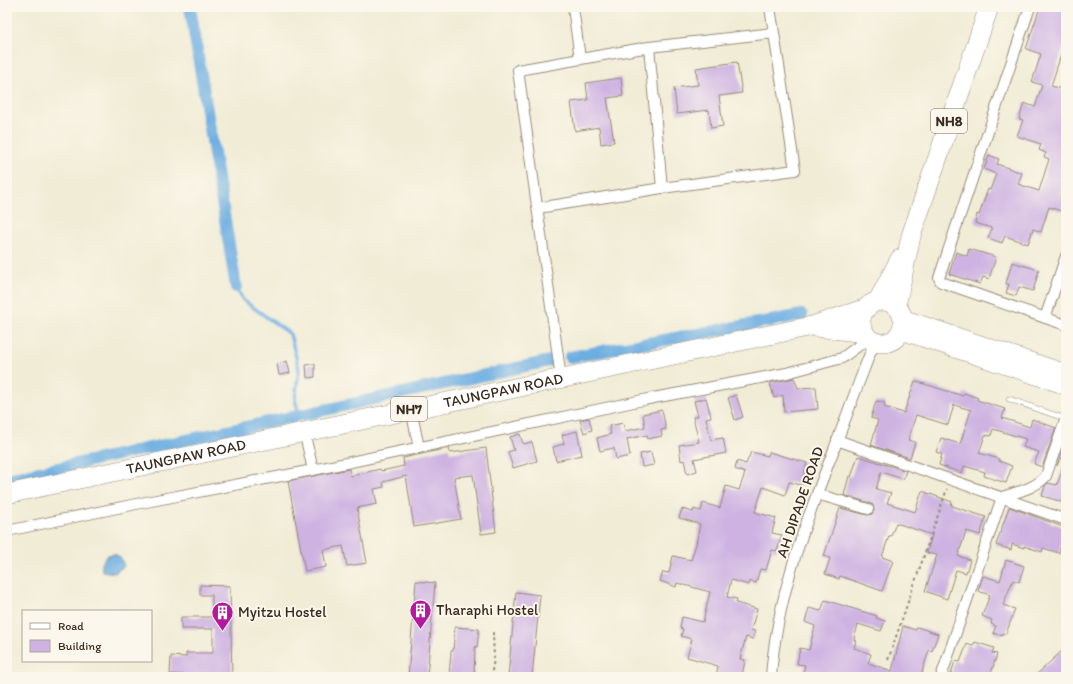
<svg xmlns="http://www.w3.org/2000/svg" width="1073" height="684" font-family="Itim,sans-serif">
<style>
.water{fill:#6daee1;stroke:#546c80}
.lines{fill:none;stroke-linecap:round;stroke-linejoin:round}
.stream{stroke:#6daee1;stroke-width:3.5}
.canal{stroke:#6daee1;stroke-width:12}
.building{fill:#cdb2e2}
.lane-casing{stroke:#968b7a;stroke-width:6}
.street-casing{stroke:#968b7a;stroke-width:12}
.secondary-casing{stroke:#968b7a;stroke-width:16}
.highway-casing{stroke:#968b7a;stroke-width:20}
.path{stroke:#968b7a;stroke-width:2;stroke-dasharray:3 3;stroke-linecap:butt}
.lane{stroke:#fff;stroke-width:5}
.street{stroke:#fff;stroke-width:10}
.secondary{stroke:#fff;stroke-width:15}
.highway{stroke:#fff;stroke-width:19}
.labels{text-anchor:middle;stroke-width:4;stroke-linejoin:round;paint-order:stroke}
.shield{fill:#fbf7ec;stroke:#75685c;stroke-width:1}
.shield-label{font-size:14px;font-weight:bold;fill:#3b2a1e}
.street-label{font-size:15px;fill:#3b2a1e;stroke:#fbf7ec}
.poi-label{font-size:15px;fill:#3b2a1e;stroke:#fbf7ec;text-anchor:start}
</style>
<rect width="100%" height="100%" fill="#fbf7ec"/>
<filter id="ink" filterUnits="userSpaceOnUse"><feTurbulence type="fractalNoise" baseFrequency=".025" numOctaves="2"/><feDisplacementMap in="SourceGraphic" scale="8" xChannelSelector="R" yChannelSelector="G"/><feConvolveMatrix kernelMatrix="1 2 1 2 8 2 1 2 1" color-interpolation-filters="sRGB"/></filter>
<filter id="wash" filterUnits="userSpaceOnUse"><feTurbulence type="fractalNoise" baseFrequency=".012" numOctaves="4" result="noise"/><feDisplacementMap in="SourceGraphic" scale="16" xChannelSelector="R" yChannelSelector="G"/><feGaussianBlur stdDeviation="0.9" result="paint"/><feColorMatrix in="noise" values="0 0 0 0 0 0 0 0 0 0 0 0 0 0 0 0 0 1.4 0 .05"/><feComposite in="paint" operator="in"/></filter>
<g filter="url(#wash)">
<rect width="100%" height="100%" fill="#f1ecd5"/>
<path class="water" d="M115 554 121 558 124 566 115 573 102 571 101 564 107 555Z"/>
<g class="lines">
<path class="stream" d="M236 287 243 300 290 334 299 369 295 399 299 415"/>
<path class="canal" d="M190 7 236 287
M570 357 802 315
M7 479 549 361"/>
</g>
<g id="blocks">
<path class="building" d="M1040 7H1058L1066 10V39L1051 86 1066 90V181L1060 198 1065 200 1061 211 1049 207 1041 232 1033 229 1028 244 1005 236 1002 243 988 238 992 228 975 223 977 214 979 215 988 189 990 190 996 174 984 169 989 155 999 159 997 164 1022 173 1018 184 1039 191 1049 159 1044 157 1046 153 1039 150 1041 144 1017 136 1023 120 1019 119 1024 103 1035 107 1042 85 1032 82 1041 54 1026 49Z
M737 62 742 93 719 96 723 126 711 128 709 110 677 114 674 88 698 85 696 68Z
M621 78 623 96 607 98 614 142 601 144 599 127 575 131 571 102 588 100 586 83Z
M969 249 996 257 989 279 983 277 980 284 949 274 956 252 967 256Z
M1012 262 1039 270 1033 291 1019 287 1016 296 1006 293 1009 284H1006Z
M287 361 290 373 279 375 277 364Z
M315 364V377L307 378 306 365Z
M794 378 798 388 816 387 818 409 784 412 783 395 774 398 770 383Z
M915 381 963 396 964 393 978 398 977 400 1005 409 1002 418 1030 427 1032 419 1056 428 1042 467 1034 464 1039 452 1023 447 1026 439 993 429 991 436 985 435 979 453 999 459V461L1012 466 1006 483 984 476 985 472 964 466 962 473 939 465 942 454 936 452 941 438 960 444 971 410 954 405 948 425 916 415 908 440 915 442 910 458 871 445 878 420 871 418 876 401 885 403 884 407 904 413Z
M736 395 743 417 735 420 728 398Z
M706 398 711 417 706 418 711 440 723 438 726 453 694 459 697 471 687 474 684 460 681 461 679 445 699 442 693 417 698 416 694 401Z
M662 410 666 429 661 430 662 436 648 439 647 435 627 439 630 456 616 459 614 448 600 451 597 438 611 434 609 426 623 423 625 431 645 427 643 414Z
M589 418 592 430 584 433 580 420Z
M577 431 582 455 556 461 553 447 564 444 562 435Z
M520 434 523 444 532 442 537 461 513 468 508 452 514 450 510 437Z
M1066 438V460L1060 458 1057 466Z
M449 448 450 453 486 448 496 532 481 534 473 475 454 477 461 519 414 527 406 476 383 482 384 487 374 489 377 504 357 508 367 563 347 566 343 546 323 550 326 567 305 571 288 481 349 469 351 476 380 469 381 471 404 466 403 458Z
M651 452 654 465 642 467 640 454Z
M751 452 768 456 769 452 807 463 801 485 789 482 785 495 763 487 755 512 776 518 772 533 782 535 777 551 772 550 766 570 760 569 756 583 750 581 749 585 731 580 727 597 737 599 736 603 757 609 751 630 755 631 753 639 746 637 740 659 745 660 742 677H716L718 666 687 657 692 639 681 636 683 629 680 628 682 617 703 622 710 592 677 583 676 587 660 581 663 572 669 573 673 556 691 560 696 544 700 524 679 518 682 509 693 512 694 509 701 511 703 503 720 508 726 486 739 490 745 473 735 469 737 461 746 464Z
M858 456 906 471 903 479 881 472 876 489 891 493 887 503 915 512 922 491 952 502 951 505 955 507 986 517 980 535 966 531 958 556 970 560 966 573 956 570 947 599 925 591 937 555 927 553 932 535 896 523 891 536H889L882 557 893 561 882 591 840 576 839 579 825 574 830 558 824 556 840 508 867 515 872 514 874 510 873 505 870 503 844 495 849 476 851 477Z
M1064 464H1066V503L1042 496 1045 486 1048 483 1057 485Z
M1009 507 1066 528 1059 553 1043 548 1042 552 1024 546V548L1012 544 1011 550 996 545Z
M1006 560 1024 566 1019 582 1013 580 1003 605 1015 609 1006 634 1002 633V636L993 633 996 626 991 624 992 620 982 616 990 595 978 591 983 576 1000 581Z
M416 581 435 583 427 677H408Z
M200 585 230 586 232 677H186V675L170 674 171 656 186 657V653H213V629H181V617H212V595H200Z
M516 592 540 595 532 677H508Z
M825 600 877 616 876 618 885 621 881 631 858 624 854 640 856 641 854 648 871 654 868 663 892 671 903 626 916 630 917 627 938 634 932 651 929 650 921 675 916 673 914 677H802L805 665 797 664 800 648 809 650 815 626 805 622 809 608 821 611Z
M455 627 479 629 477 647H475L474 677H449L451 651H453Z
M975 642 994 648 992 653 997 654 990 677H950L955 661 960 662 967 644 973 646Z
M1066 647V677H1034Z"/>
</g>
</g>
<g filter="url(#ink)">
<use href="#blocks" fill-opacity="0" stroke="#968b7a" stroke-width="1"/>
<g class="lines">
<defs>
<path id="lane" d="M1009 399 1066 419"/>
<path id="street" d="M573 7 580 59
M1030 7 939 278 941 282 1066 325
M649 47 662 188
M538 208 662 188 795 170 770 7
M1045 318 1066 256
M561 378 518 70 649 47 774 33
M411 409 419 448
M304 431 313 470
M837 440 1066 520
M817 494 868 509
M7 531 146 502 313 470 648 399 787 373 842 358 869 338
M771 677C776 601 805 523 833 452 847 415 860 378 875 341
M941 677 1002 497C1017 492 1036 488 1046 476L1066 418"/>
<path id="secondary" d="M903 317 1066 372
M901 332 1066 387"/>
<g id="highway">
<path d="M878 301 900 259"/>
<circle cx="882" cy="322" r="21"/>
<path d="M896 306 911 236 989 7"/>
<path d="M817 327 865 333"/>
<path id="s1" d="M7 494 812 326 867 308"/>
</g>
</defs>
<use href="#lane" class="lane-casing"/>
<use href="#street" class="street-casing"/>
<use href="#secondary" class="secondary-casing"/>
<use href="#highway" class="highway-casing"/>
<path class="path" d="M888 660 947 489
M491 677 494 659 493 631"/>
<use href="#lane" class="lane"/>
<use href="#street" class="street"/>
<use href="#secondary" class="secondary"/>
<use href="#highway" class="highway"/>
</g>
</g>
<defs>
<symbol id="building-pin" viewBox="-11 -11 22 30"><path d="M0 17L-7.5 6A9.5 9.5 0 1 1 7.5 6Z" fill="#b5179e" stroke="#fbf7ec"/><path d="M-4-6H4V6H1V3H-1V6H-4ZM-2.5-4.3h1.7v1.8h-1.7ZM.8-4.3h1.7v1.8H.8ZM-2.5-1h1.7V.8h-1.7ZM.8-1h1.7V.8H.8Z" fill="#fff"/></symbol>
</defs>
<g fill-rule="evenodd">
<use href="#building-pin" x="408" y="598" width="25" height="34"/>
<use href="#building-pin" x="210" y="600" width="25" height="34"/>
</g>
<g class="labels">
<g class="shield">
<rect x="931" y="109" width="36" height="24" rx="3"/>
<rect x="391" y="397" width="36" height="24" rx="3"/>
</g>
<g class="shield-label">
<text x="949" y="126">NH8</text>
<text x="409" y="414">NH7</text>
</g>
<g class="street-label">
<text dy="5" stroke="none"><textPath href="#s1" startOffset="507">TAUNGPAW ROAD</textPath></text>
<text dy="5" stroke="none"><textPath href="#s1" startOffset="183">TAUNGPAW ROAD</textPath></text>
<text transform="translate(800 502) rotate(-71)" y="5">AH DIPADE ROAD</text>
</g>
<g class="poi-label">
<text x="436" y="615">Tharaphi Hostel</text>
<text x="238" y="617">Myitzu Hostel</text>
</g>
</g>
<rect width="1073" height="684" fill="none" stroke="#fbf7ec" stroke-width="24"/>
<rect x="22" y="610" width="130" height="52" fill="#fbf7ec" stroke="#aea59a"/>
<rect x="30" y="623" width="20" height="6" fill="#ffffff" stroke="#aea59a"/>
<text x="58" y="630" font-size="12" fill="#3b2a1e">Road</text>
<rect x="30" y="640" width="20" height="12" fill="#cdb2e2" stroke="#aea59a"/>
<text x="58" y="650" font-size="12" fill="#3b2a1e">Building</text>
</svg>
